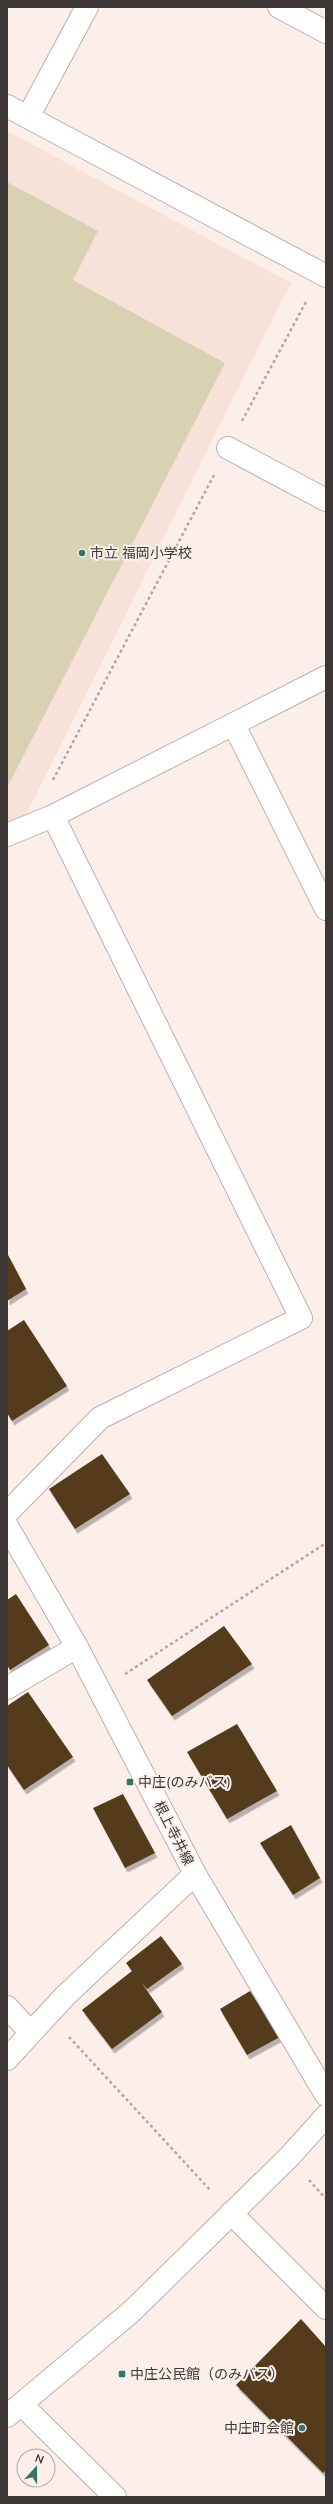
<svg xmlns="http://www.w3.org/2000/svg" width="333" height="2504" font-family="Mulish,'Noto Sans JP',sans-serif">
<style>
.built{fill:#f7e2da}
.green{fill:#d8d2b2}
.building{fill:#533a1b;filter:url(#shadow)}
.lines{fill:none;stroke-linecap:round;stroke-linejoin:round}
.street-casing{stroke:#bcb0ab;stroke-width:24}
.secondary-casing{stroke:#bcb0ab;stroke-width:24}
.path{stroke:#b0a6a2;stroke-width:2.5;stroke-dasharray:3 3;stroke-linecap:butt}
.street{stroke:#fff;stroke-width:22}
.secondary{stroke:#fff;stroke-width:22}
.poi-dot{fill:#2f756a;stroke:#fcefea;stroke-width:1.5}
.labels{text-anchor:middle;stroke-width:4;stroke-linejoin:round;paint-order:stroke}
.poi-label{font-size:14px;fill:#3c3735;stroke:#fcefea;text-anchor:start}
.street-label{font-size:14px;fill:#3c3735;stroke:#fcefea}
</style>
<defs>
<filter id="shadow"><feDropShadow dx="2.5" dy="4.5" stdDeviation="0" flood-color="#0004"/></filter>
</defs>
<rect width="100%" height="100%" fill="#fcefea"/>
<path class="built" d="M7 131 291 283 19 829 7 823Z"/>
<path class="green" d="M7 182 98 231 73 280 225 363 7 788Z"/>
<path class="building" d="M7 1253 26 1289 7 1301Z
M24 1320 67 1386 12 1421 7 1413V1331Z
M102 1454 130 1494 75 1529 49 1489Z
M16 1594 49 1645 10 1670 7 1665V1600Z
M224 1626 252 1664 172 1716 147 1680Z
M28 1692 73 1757 24 1790 7 1765V1706Z
M237 1724 277 1791 227 1819 187 1752Z
M123 1794 155 1853 125 1868 93 1808Z
M291 1825 320 1878 293 1895 260 1843Z
M161 1936 182 1964 147 1989 141 1982 162 2012 112 2049 82 2010 132 1971 126 1963Z
M250 1991 280 2037 247 2055 220 2009Z
M301 2319 326 2347V2470L323 2473 236 2385Z"/>
<g class="lines">
<defs>
<path id="street" d="M279 7 326 32
M28 117 87 7
M228 448 326 500
M234 725 326 909
M7 1513 100 1418 301 1318 53 816
M7 1688 77 1647
M7 2007 31 2033
M7 2059 65 1996 195 1874
M231 2213 326 2308
M22 2405 115 2497
M7 2416 131 2312 289 2157 326 2116"/>
<path id="secondary" d="M7 106 326 276
M7 835 53 816 326 677
M7 1526 77 1647 195 1874 326 2095"/>
</defs>
<use href="#street" class="street-casing"/>
<use href="#secondary" class="secondary-casing"/>
<path class="path" d="M242 421 307 300
M53 780 214 475
M125 1674 326 1543
M69 2037 211 2191
M309 2180 326 2199"/>
<use href="#street" class="street"/>
<use href="#secondary" class="secondary"/>
</g>
<g class="poi-dot">
<circle cx="82" cy="553" r="4"/>
<rect x="126" y="1778" width="8" height="8" rx="2"/>
<rect x="118" y="2370" width="8" height="8" rx="2"/>
<circle cx="302" cy="2428" r="4"/>
</g>
<g class="labels">
<g class="poi-label">
<text x="90" y="558">市立 福岡小学校</text>
<text x="138" y="1787">中庄(のみバス)</text>
<text x="130" y="2379">中庄公民館（のみバス）</text>
<text x="294" y="2433" text-anchor="end">中庄町会館</text>
</g>
<g class="street-label">
<text transform="translate(174 1833) rotate(63)" y="5">根上寺井線</text>
</g>
</g>
<rect width="333" height="2504" fill="none" stroke="#3c3735" stroke-width="16"/>
<g transform="translate(36 2468) rotate(21)"><circle r="19" fill="#fcefea" stroke="#afa5a2"/>
<path d="M0-3L7 15L0 10L-7 15Z" fill="#2f756a"/>
<text y="-6" font-size="11" font-weight="bold" text-anchor="middle" fill="#3c3735">N</text>
</g>
</svg>
